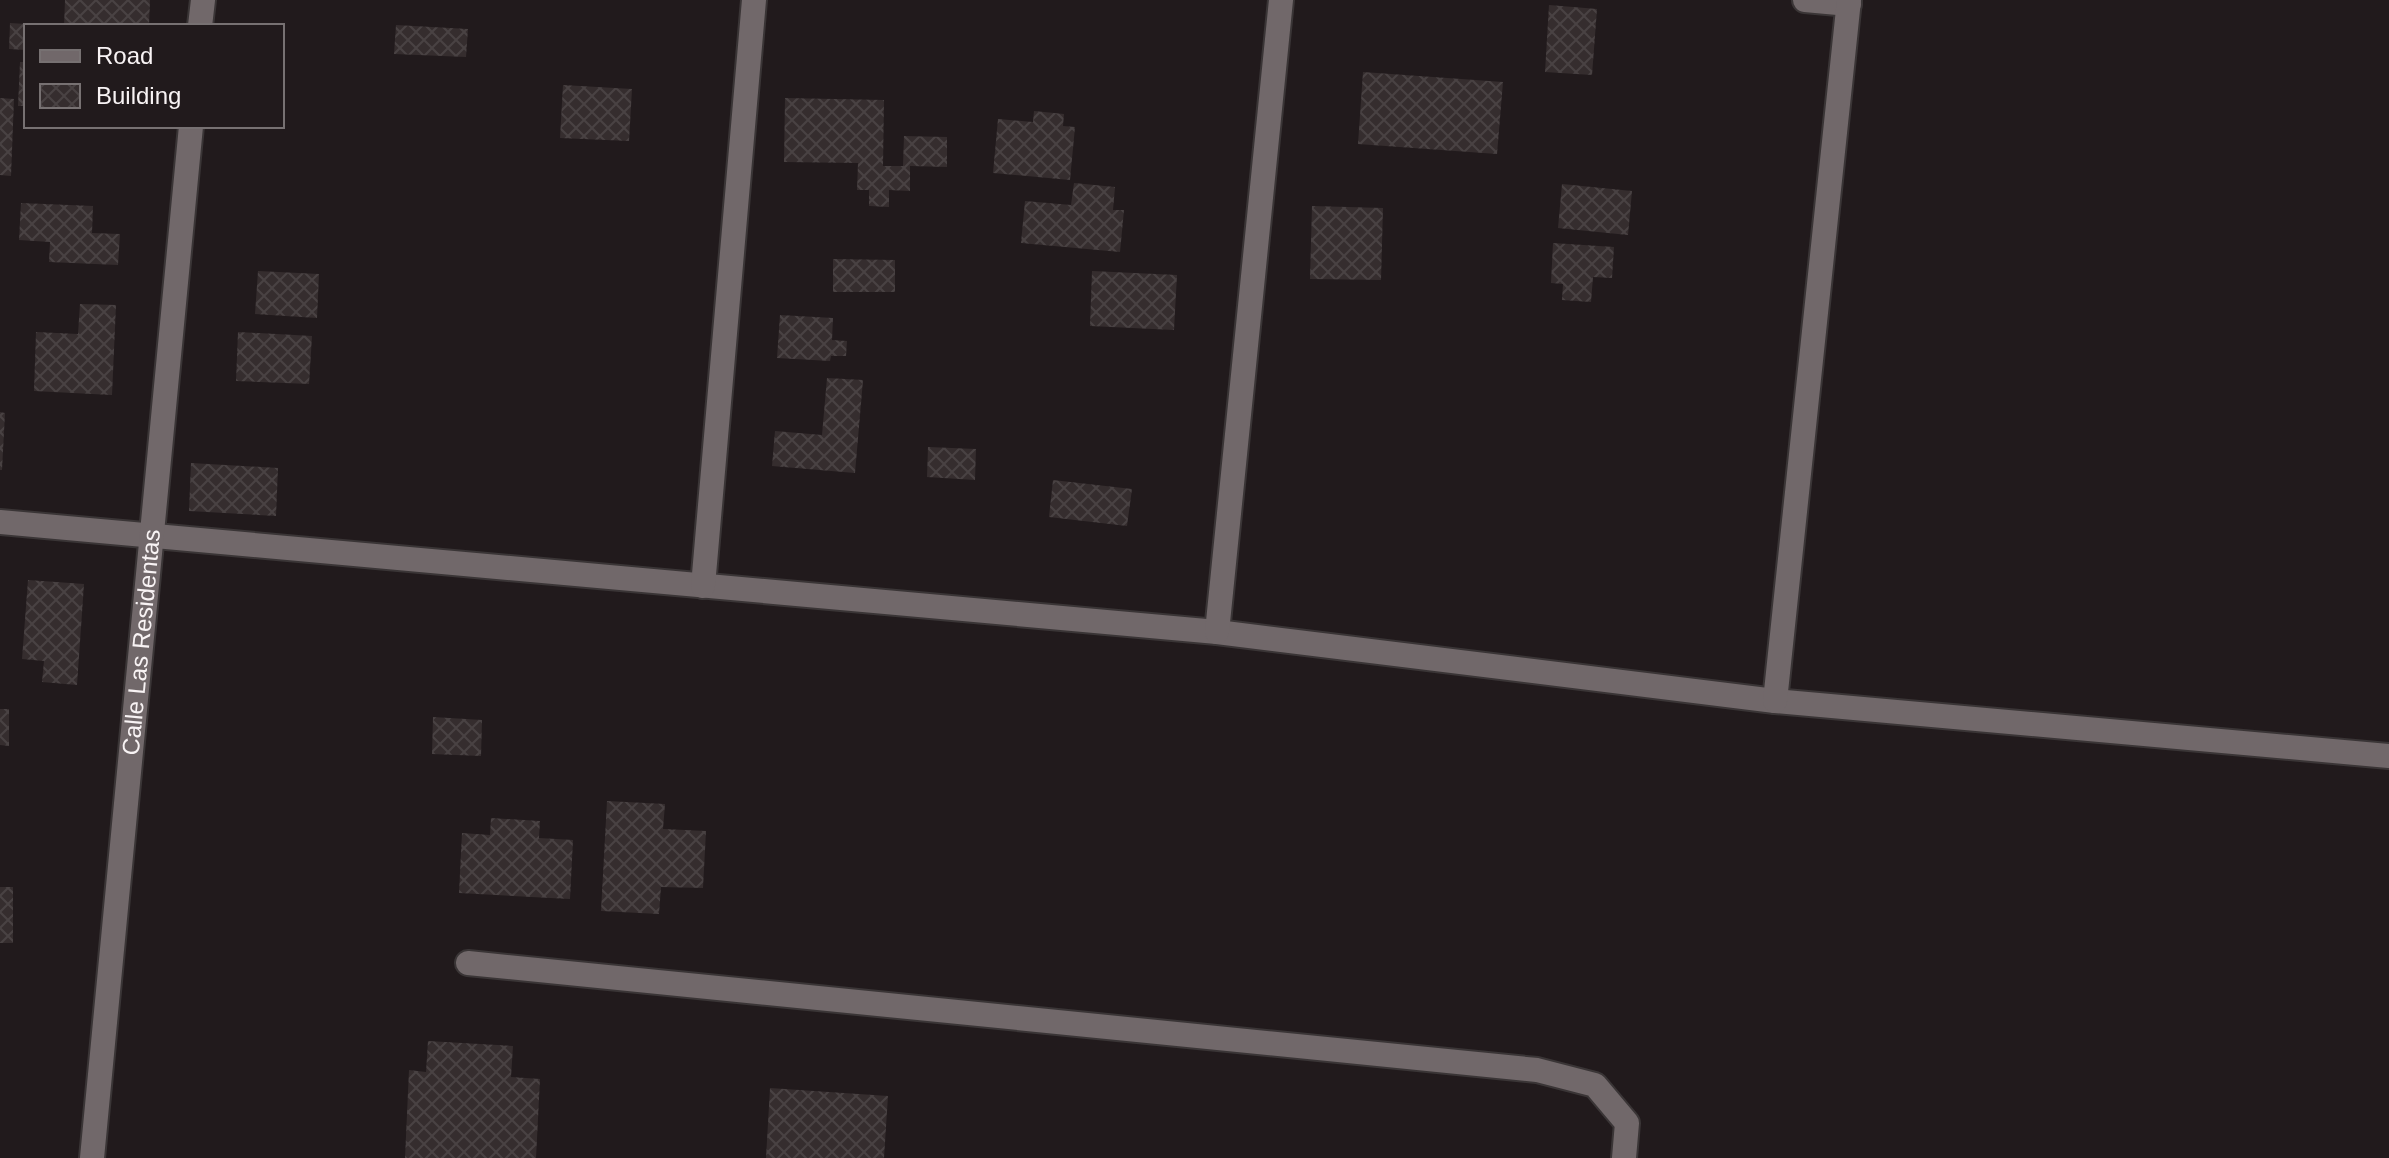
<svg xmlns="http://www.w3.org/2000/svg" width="2389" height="1158" font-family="Arial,sans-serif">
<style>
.building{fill:url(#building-cross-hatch)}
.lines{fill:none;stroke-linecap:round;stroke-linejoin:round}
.street-casing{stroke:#3a3536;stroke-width:28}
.street{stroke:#71686a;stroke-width:24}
.labels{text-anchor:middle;stroke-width:8;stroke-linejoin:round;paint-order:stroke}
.street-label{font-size:24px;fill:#f8f3f4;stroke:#211a1c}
</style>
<defs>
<pattern id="building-cross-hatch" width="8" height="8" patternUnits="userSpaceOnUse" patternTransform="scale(2)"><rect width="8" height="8" fill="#352d2e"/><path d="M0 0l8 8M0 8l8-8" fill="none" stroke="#494243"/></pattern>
</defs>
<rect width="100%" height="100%" fill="#211a1c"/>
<path class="building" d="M65 0H150L149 26H64Z
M1549 5 1597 9 1592 75 1545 72Z
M10 23 26 24V50L9 49Z
M396 25 468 29 466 57 394 54Z
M20 62H26V106H18Z
M1363 72 1503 82 1497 154 1358 144Z
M563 85 632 89 629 141 560 138Z
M0 98 14 99 11 176 0 175Z
M785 98 884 100 883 166H903L904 136 947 137V167L910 166V191L889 190V207L869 206V190H857L858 163 784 162Z
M1034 111 1064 114 1063 126 1075 127 1070 180 993 173 998 119 1033 122Z
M1074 183 1115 187 1113 210H1124L1120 252 1021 243 1025 201 1071 205Z
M1562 184 1632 191 1628 235 1558 228Z
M21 203 93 206 92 233 120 234 118 265 49 262 50 242 19 240Z
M1312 206 1383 208 1381 280 1310 279Z
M1553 243 1614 247 1612 278 1593 277 1591 302 1562 300 1563 284 1551 283Z
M833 259 895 260V292H833Z
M258 271 319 274 317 318 255 314Z
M1092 271 1177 275 1174 330 1090 326Z
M80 304 116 305 112 395 34 391 36 332 78 334Z
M780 315 833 318 832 340 847 341 846 356H831L830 361 777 358Z
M238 332 312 336 309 384 236 381Z
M827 378 863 380 855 473 772 466 775 431 822 435Z
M0 412 5 413 2 470H0Z
M928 447 976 449 975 480 927 477Z
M191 463 278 468 276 516 189 511Z
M1053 480 1132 489 1127 526 1049 517Z
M28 580 84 584 77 685 42 682 44 661 22 659Z
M0 709H9V746L0 745Z
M433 717 482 720 481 756 432 754Z
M607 801 665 804 663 829 706 831 703 888 661 887 659 914 601 911Z
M491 818 540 821 539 838 573 840 570 899 459 893 462 833 490 835Z
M0 887H13V943H0Z
M428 1041 513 1046 511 1077 540 1079 536 1158H405L409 1070 426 1072Z
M770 1088 888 1096 884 1158H766Z"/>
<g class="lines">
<defs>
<g id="street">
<path d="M1805 0 1849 4"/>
<path d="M200 26 203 0"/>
<path d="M0 522 1217 632 1775 701 2389 756"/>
<path d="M703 586 754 0"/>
<path d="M1217 632 1281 0"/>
<path d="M1775 701 1849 0"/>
<path d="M468 963 1537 1070 1595 1085 1627 1123 1624 1158"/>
<path id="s1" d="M92 1158 191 126"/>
</g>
</defs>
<use href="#street" class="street-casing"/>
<use href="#street" class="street"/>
</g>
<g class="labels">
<g class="street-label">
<text dy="8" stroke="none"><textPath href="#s1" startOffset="518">Calle Las Residentas</textPath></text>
</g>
</g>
<rect x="24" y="24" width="260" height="104" fill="#211a1c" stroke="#777172" stroke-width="2"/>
<rect x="40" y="50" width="40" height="12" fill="#71686a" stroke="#777172" stroke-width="2"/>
<text x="96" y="64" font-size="24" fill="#f8f3f4">Road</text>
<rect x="40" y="84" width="40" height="24" fill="url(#building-cross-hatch)" stroke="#777172" stroke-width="2"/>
<text x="96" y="104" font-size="24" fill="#f8f3f4">Building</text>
</svg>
